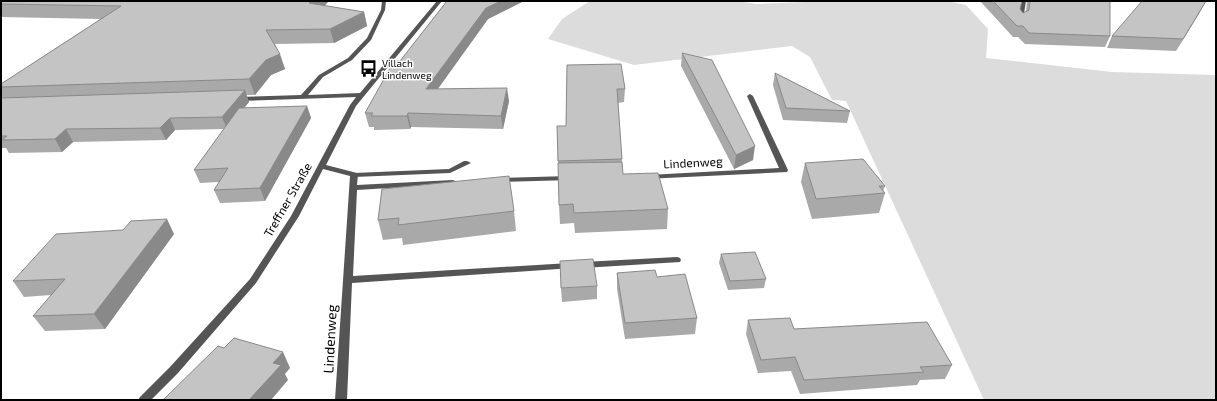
<svg xmlns="http://www.w3.org/2000/svg" width="1217" height="401" font-family="'Exo 2',sans-serif">
<style>
.green{fill:#dcdcdc}
.lines{fill:none;stroke-linecap:round;stroke-linejoin:round}
.service{fill:#555;fill-rule:evenodd}
.minor{fill:#555;fill-rule:evenodd}
.wall{fill:#a9a9a9}
.shaded-wall{fill:#898989}
.building{fill:#c4c4c4;stroke:#898989}
.labels{text-anchor:middle;stroke-width:3;stroke-linejoin:round;paint-order:stroke}
.far-poi-label{font-size:10px;fill:#000;stroke:#fff;text-anchor:start}
.street-label{font-size:12px;fill:#000;stroke:#fff}
.near-street-label{font-size:14px;fill:#000;stroke:#fff}
</style>
<rect width="100%" height="100%" fill="#fff"/>
<path class="green" d="M590 1H737L756 4 830 1H947L966 5 988 29 986 58 1112 72 1216 75V400H984L846 101 832 100 810 57 792 46 634 65 548 39 562 19Z"/>
<g class="lines">
<path class="service" d="M464 161H467L471 163 450 173 354 177 350 175 354 173 449 169Z"/>
<path class="minor" d="M382 1H386L385 10 371 40 352 60 323 77 308 95 360 93 437 1H442L356 106 326 165 357 173 358 175 357 185 453 180 457 182 453 184 357 190 353 276 570 263 573 264 575 266 573 268 352 283 347 400H335L350 176 323 169 299 216 256 283 178 373 151 400H138L140 397 170 367 250 279 291 216 350 105 356 97 238 101 235 99 238 97 301 95 319 75 348 58 367 38 381 10Z
M1022 1H1026L1023 20 1020 22 1017 20Z
M750 94 753 96 788 170 787 172 645 179 644 177 645 175H648L779 168 747 96Z
M569 176 573 178 572 180 500 182 496 180 500 178Z
M677 257 680 258 681 260 680 262 583 268 580 267 578 265 580 263 583 262Z"/>
</g>
<path class="wall" d="M1 1H329L324 6 364 12 367 26 334 43 275 44 285 69 271 75 255 95H246L249 102 244 108 307 106 311 118 265 201 220 203 214 190 219 182 200 183 194 170 224 129 175 130 166 140 73 142 62 152 9 153 6 148H1V98H2L1 97V84L101 19 1 17Z
M447 1H524L488 19 438 89 509 101 503 129 411 127 410 129 374 130V127H369L365 113 400 61Z
M980 1H1022L1020 9 1023 13 1026 11 1027 1H1110V36L1105 47 1025 44 1018 37H1013Z
M1200 12 1176 51 1107 48 1112 36Z
M682 53 753 160 734 169 681 66Z
M567 65 625 89 624 102 618 103 622 162 623 174 668 209 667 229 575 233 574 223 560 224 559 205 557 126H566Z
M775 73 850 111 847 123 783 120 773 85Z
M805 163 885 186 883 191 885 193 879 213 812 219 801 182Z
M382 189 514 211 516 231 403 245 402 238 383 240 378 220Z
M174 234 105 329 45 331 33 316 51 295 24 297 13 281Z
M721 254 766 279 764 288 728 290 719 263Z
M617 273 657 277 697 318 695 334 625 339 617 289Z
M597 286V299L562 302 561 288Z
M748 320 794 329 952 365 945 379 920 380 917 385 800 394 791 371 758 373 746 334Z"/>
<path class="shaded-wall" d="M312 1H329L313 17 309 3Z
M501 1H524L488 19 428 102 426 89 486 8Z
M1206 1 1200 12 1176 51 1183 39Z
M364 12 367 26 334 43 330 29Z
M280 54 285 69 271 75 255 95 249 79 266 60Z
M507 88 509 101 503 129 501 116Z
M245 90 249 102 227 129 222 117Z
M307 106 311 118 265 201 260 188Z
M408 113 411 127 410 129 407 116Z
M170 118 175 130 166 140 160 128Z
M66 129 73 142 62 152 55 139Z
M755 146 753 160 734 169 736 155Z
M167 219 174 234 105 329 94 314Z
M283 352 290 368 285 374 288 380 271 400H249L273 363Z"/>
<path class="building" d="M1 1H312L309 3 364 12 330 29 266 30 280 54 266 60 249 79 1 87V84L121 6 1 4Z
M447 1H501L486 8 426 89 507 88 501 116 408 113 407 116H371L373 113H365L394 61H400Z
M993 1H1022L1020 9 1023 13 1029 10 1030 1H1110V36L1029 33 1023 26H1017Z
M1142 1H1206L1183 39 1112 36Z
M682 53 712 60 755 146 736 155Z
M621 64 625 89H617L622 159 558 161 557 126H566L567 65Z
M775 73 850 111 786 108Z
M245 90 222 117 170 118 160 128 66 129 55 139 1 140 7 136H1V98Z
M307 106 260 188 214 190 228 168 194 170 239 108Z
M863 159 885 186H879L885 193 816 199 805 163Z
M622 162 623 174 658 173 668 209 574 213 573 204 559 205 558 163Z
M509 176 514 211 398 225 399 218 378 220 382 189Z
M167 219 94 314 33 316 65 279 13 281 56 234 123 230 131 221Z
M755 252 766 279 730 281 721 254Z
M593 259 597 286 561 288 560 261Z
M655 270 657 277 685 274 697 318 625 323 617 273Z
M790 318 794 329 927 322 952 365 920 367 924 372 804 380 795 357 761 360 748 320Z
M234 338 283 352 273 363 281 365 249 400H163L218 346 224 348Z"/>
<defs>
<symbol id="bus-bare" viewBox="-9 -9 18 18"><path d="M-5-6H5V4H4V6H2V4H-2V6H-4V4H-5ZM-3.5-4V0h7V-4ZM-3.5 1.2v1.5H-2V1.2ZM2 1.2v1.5H3.5V1.2Z" fill="#000" stroke="#fff" stroke-width="2.5" paint-order="stroke"/></symbol>
</defs>
<g fill-rule="evenodd">
<use href="#bus-bare" x="356" y="56" width="25" height="25"/>
</g>
<g class="labels">
<g class="far-poi-label">
<text x="382" y="67">Villach<tspan x="382" dy="12">Lindenweg</tspan></text>
</g>
<g class="street-label">
<text transform="translate(693 163) rotate(-3)" y="4">Lindenweg</text>
<text transform="translate(288 200) rotate(-60)" y="4">Treffner Straße</text>
</g>
<g class="near-street-label">
<text transform="translate(330 339) rotate(-87)" y="5">Lindenweg</text>
</g>
</g>
<rect width="1217" height="401" fill="none" stroke="#000000" stroke-width="4"/>
</svg>
